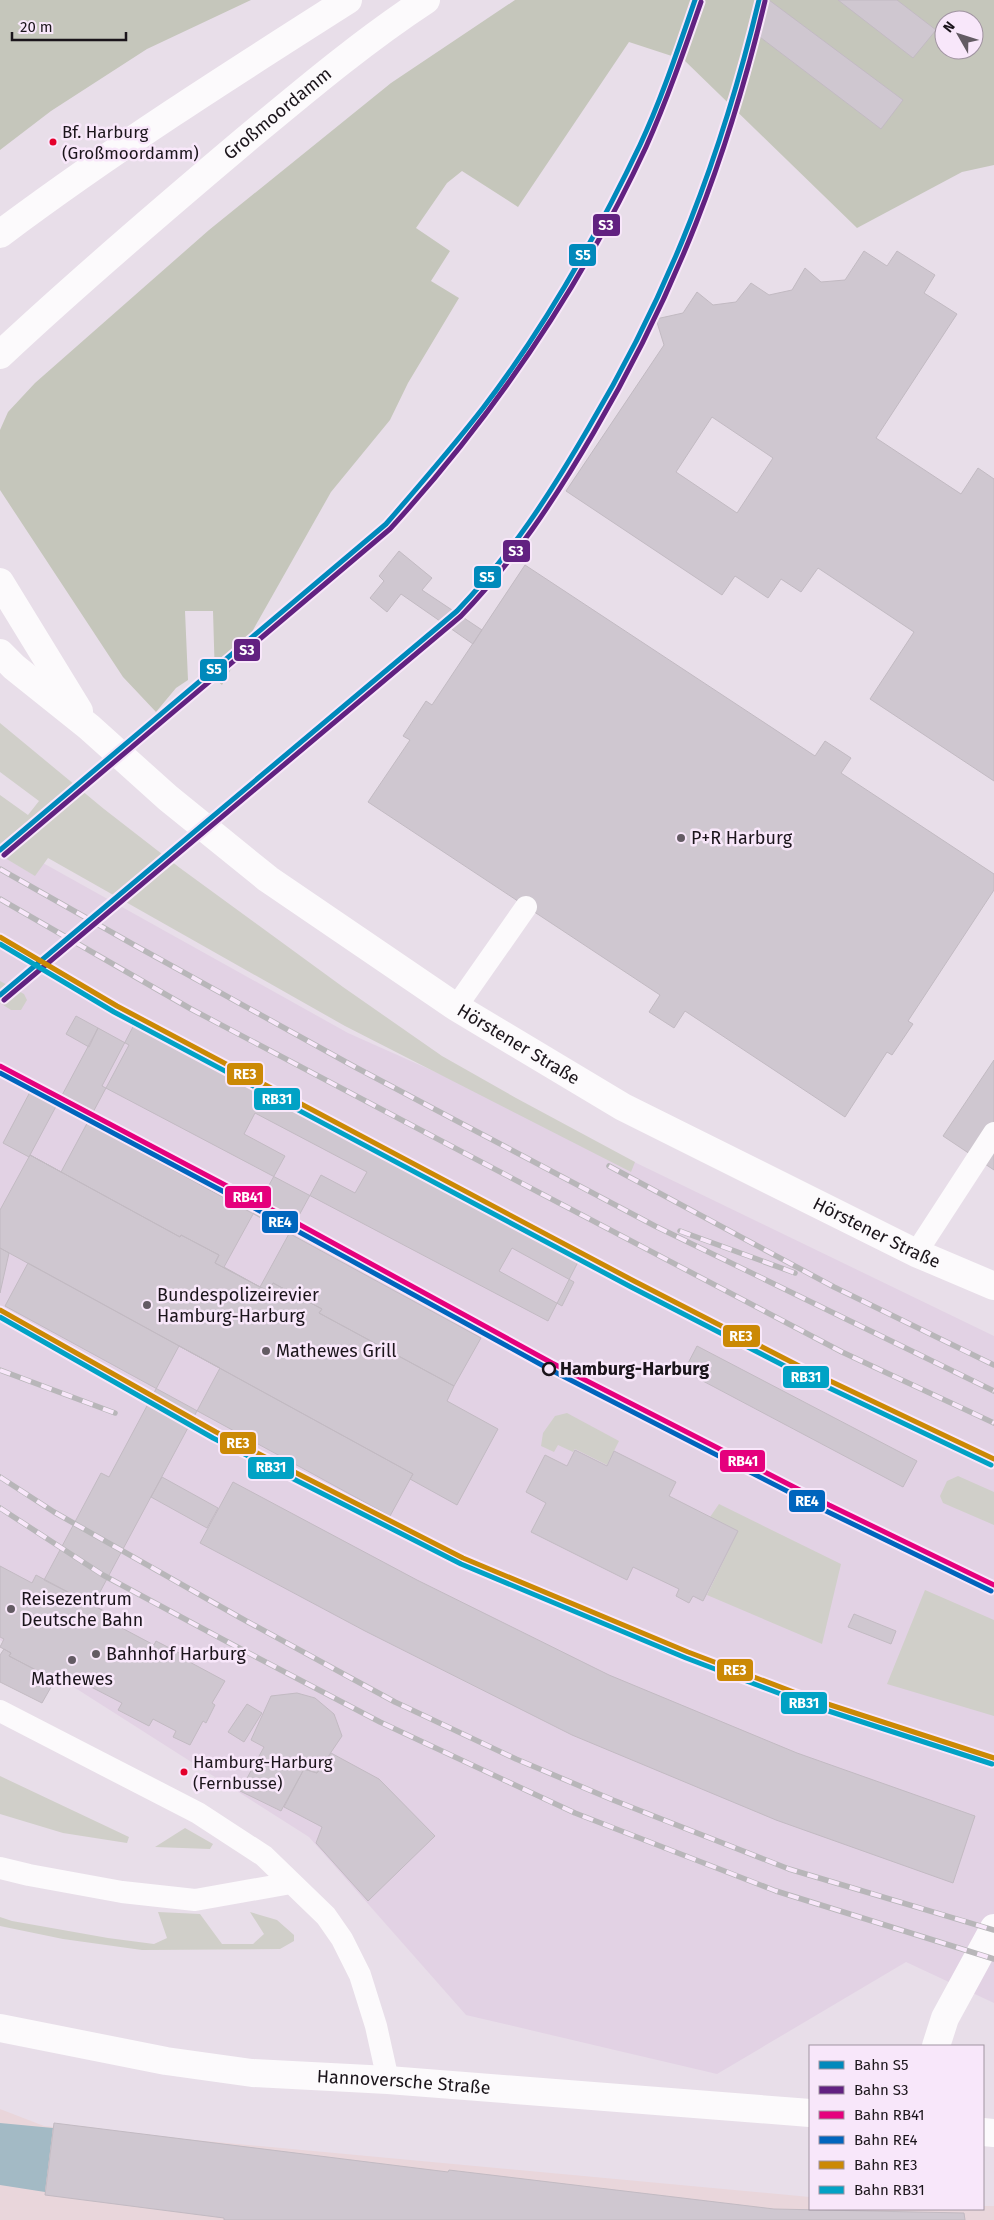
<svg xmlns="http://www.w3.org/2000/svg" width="994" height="2220" font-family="'Fira Sans',sans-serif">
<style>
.industrial{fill:#e9d6db}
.built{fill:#e2d2e4}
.green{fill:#d0cfc9}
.forest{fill:#c5c6bb;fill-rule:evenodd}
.water{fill:#a3bac5}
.building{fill:#cfc7d0;stroke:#c2bac2;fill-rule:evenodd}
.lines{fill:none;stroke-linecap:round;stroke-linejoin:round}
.service{stroke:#fcfafc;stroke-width:22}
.minor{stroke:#fcfafc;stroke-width:28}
.secondary{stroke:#fcfafc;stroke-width:28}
.primary{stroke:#fcfafc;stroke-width:28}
.rail-casing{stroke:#b8b6b9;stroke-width:5.5}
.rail{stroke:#f8e7fa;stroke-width:4;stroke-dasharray:11;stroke-linecap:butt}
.rail-1-casing{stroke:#f8e7fa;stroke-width:9}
.rail-2-casing{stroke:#f8e7fa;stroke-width:9}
.rail-3-casing{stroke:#f8e7fa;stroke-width:9}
.rail-4-casing{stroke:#f8e7fa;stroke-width:9}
.rail-5-casing{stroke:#f8e7fa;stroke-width:9}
.rail-6-casing{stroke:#f8e7fa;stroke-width:9}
.rail-1{stroke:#0089bb;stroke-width:5}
.rail-2{stroke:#622181;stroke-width:5}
.rail-3{stroke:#e5007d;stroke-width:5}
.rail-4{stroke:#0065bd;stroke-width:5}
.rail-5{stroke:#cb8905;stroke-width:5}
.rail-6{stroke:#01a2c5;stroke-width:5}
.bus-dot{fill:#e4002b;stroke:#f8e7fa;stroke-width:2}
.poi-dot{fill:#635b63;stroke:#f8e7fa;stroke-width:2}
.stop-dot{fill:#f8e7fa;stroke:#1b151b;stroke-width:2.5}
.labels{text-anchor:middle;stroke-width:5;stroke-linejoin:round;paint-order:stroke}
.bus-label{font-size:17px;fill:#1b151b;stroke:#f8e7fa;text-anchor:start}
.street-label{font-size:18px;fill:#1b151b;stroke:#f8e7fa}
.poi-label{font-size:18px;fill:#1b151b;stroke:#f8e7fa;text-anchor:start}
.stop-label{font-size:18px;font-weight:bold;fill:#1b151b;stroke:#f8e7fa;text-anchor:start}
.line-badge{stroke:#f8e7fa;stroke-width:2}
.badge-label{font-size:14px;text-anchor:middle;font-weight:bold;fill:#fff}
</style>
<rect width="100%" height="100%" fill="#e8dee9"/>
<path class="industrial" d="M0 2109 44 2126 810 2197V2209H983V2206H994V2220H0Z"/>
<path class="built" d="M0 839 348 1033 595 1143 994 1336V2003L906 1962 717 2074 466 2015 309 1837 0 1640Z"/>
<path class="green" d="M0 723 104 809 180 868 343 987 442 1056 516 1098 635 1162 631 1172 345 1026 48 858 35 876 0 855V795L28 815 39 801 0 772Z
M0 981 24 994 27 1000 21 1010H11L0 1003Z
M567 1413 619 1441 607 1465 575 1449 573 1452 558 1445 554 1452 541 1446 543 1433 555 1416Z
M958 1476 994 1492V1525L943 1503 940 1496 947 1481Z
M719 1504 841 1564 822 1644 707 1595 738 1531 710 1517Z
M925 1590 994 1620V1716L887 1684Z
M0 1776 129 1837 127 1843 63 1833 0 1814Z
M185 1828 213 1844 210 1849 155 1847Z
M158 1912 200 1914 222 1944H253L264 1934 250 1912 277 1920 294 1935V1941L280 1949 142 1950 63 1939 0 1926V1917L12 1921 108 1938 154 1944 167 1938Z"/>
<path class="forest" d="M0 0H251L147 49 51 111 0 150Z
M515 0H994V165L962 172 857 228 684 60 629 42 518 207 462 171 447 183 416 228 450 251 431 281 459 298 408 383 390 420 331 492 222 685 215 679 213 611H185L188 680 176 688 156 712 123 677 0 490V430L8 412 35 383 209 230 391 83ZM944 20H974V50H944Z"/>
<path class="water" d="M0 2123 53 2128 45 2192 0 2185Z"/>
<path class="building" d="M769 0 903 100 881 129 748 28Z
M838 0H897L936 30 913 58Z
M864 251 887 266 897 251 935 275 924 293 957 314 876 438 961 494 978 468 994 479V781L870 699 914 632 818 568 801 592 781 579 768 598 735 576 722 595 566 491 664 345 656 319 683 313 697 292 713 305 736 302 751 283 769 295 792 290 805 268 821 282 845 280ZM712 417 773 458 737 513 676 472Z
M399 551 432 578 422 590 482 630 473 644 401 594 387 612 370 598 384 581 379 576Z
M525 565 815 756 825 741 851 758 841 773 994 874V890L908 1021 913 1024 892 1055 887 1052 845 1117 685 1011 674 1028 649 1012 660 995 368 802 410 740 403 736 426 701 432 705Z
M76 1016 98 1028 89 1047 66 1034Z
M134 1025 579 1260 548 1321 102 1086Z
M98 1028 129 1045 61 1172 30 1155Z
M994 1060V1170L943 1136Z
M30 1092 481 1338 454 1386 319 1313 322 1309 273 1283 268 1291 260 1287 215 1263 219 1255 181 1235 180 1237 30 1155 29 1157 3 1143Z
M255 1113 367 1172 355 1193 321 1175 260 1287 224 1267 285 1156 244 1134Z
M30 1155 180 1237 181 1235 219 1255 215 1263 260 1287 268 1291 273 1283 322 1309 319 1313 454 1386 447 1401 498 1429 457 1505 410 1479 413 1474 0 1248V1210Z
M0 1248 9 1253 0 1293Z
M512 1248 574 1282 562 1306 499 1271Z
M28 1263 413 1474 390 1516 5 1306Z
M179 1346 220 1368 93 1605 44 1580 101 1473 109 1477Z
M697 1346 917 1461 903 1487 684 1371Z
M575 1450 607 1466 614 1451 676 1482 669 1496 738 1531 703 1601 693 1596 689 1603 676 1596 679 1589 633 1567 627 1580 531 1532 546 1503 526 1492 545 1455 567 1466Z
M162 1477 218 1508 207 1528 151 1497Z
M233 1482 417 1580 609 1675 797 1753 975 1816 953 1883 776 1820 572 1735 365 1631 200 1543Z
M0 1566 32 1583 36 1575 104 1611 101 1617 154 1645 156 1641 185 1656 184 1659 225 1681 212 1703 215 1705 206 1723 203 1721 190 1745 173 1737 176 1731 153 1719 149 1726 118 1710 122 1703 72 1677 68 1684 56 1677 55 1680 9 1656 11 1653 0 1647 4 1639 0 1637Z
M854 1614 896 1631 891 1644 848 1627Z
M4 1649 11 1653 9 1656 55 1680 42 1703 0 1682V1655Z
M297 1693 315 1698 334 1714 342 1736 317 1773 304 1769 281 1811 240 1791 264 1747 251 1740 271 1696Z
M247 1704 262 1713 244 1742 228 1732Z
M331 1753 379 1779 435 1836 368 1901 316 1843 322 1827 284 1807 304 1769 317 1773Z
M54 2123 448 2172 449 2170 774 2209 964 2213 965 2220H224V2218L45 2195Z"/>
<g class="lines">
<path class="service" d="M456 1007 526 907
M916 1253 994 1133
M0 1711 198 1813 264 1856 326 1916 342 1939 360 1975 376 2026 388 2080
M0 1868 29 1875 122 1892 195 1900 291 1883"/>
<g class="minor">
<path d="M0 582 79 711"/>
<path id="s1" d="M0 653 14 667 89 727 168 798 268 879 456 1007 623 1107 916 1253 994 1286"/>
<path d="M936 2046 945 2018 994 1928"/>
</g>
<g class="secondary">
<path id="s2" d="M0 2028 166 2061 252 2073 388 2080 810 2113"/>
<path d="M983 2132 994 2133"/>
</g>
<g class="primary">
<path d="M0 234C112 150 230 75 348 0"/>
<path id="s3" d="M0 355C79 281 161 211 244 141 303 92 362 42 426 0"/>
</g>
<defs>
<path id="rail" d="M0 869 136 946 355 1067 655 1226 994 1391
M0 899 191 1009 842 1352 994 1423
M609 1166 834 1287 994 1365
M680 1231 795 1273
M0 1370 115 1413
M0 1477 54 1512 239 1617 395 1702 516 1759 613 1800 789 1869 994 1930
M0 1508 103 1575 222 1639 380 1722 575 1813 776 1891 994 1959"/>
</defs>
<use href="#rail" class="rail-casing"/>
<use href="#rail" class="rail"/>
<defs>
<path id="rail-1" d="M0 850 386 524C419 486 452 448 483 408 545 327 596 237 640 145 662 98 678 49 695 0
M0 995 457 611C512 553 549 496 589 427 670 291 722 154 759 0"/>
<path id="rail-2" d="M4 855 390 529C494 415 581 287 646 147 667 100 684 51 701 2
M4 1000 461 616C514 561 555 499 594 432 675 294 728 157 765 1"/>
<path id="rail-3" d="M0 1066 293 1221 552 1363 829 1505 994 1585"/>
<path id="rail-4" d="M0 1073 290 1227 549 1369 826 1511 991 1591"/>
<path id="rail-5" d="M0 937 117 1006 634 1281 807 1370 994 1459
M0 1310 216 1432 463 1558 688 1652 812 1699 994 1758"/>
<path id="rail-6" d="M0 944 114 1012 631 1287 804 1376 991 1465
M0 1317 213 1438 461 1564 686 1658 810 1705 992 1764"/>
</defs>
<use href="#rail-1" class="rail-1-casing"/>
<use href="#rail-2" class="rail-2-casing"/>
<use href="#rail-3" class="rail-3-casing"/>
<use href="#rail-4" class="rail-4-casing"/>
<use href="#rail-5" class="rail-5-casing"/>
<use href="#rail-6" class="rail-6-casing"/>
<use href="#rail-1" class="rail-1"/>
<use href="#rail-2" class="rail-2"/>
<use href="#rail-3" class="rail-3"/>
<use href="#rail-4" class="rail-4"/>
<use href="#rail-5" class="rail-5"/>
<use href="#rail-6" class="rail-6"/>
</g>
<g class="bus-dot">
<circle cx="53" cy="142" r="4.5"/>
<circle cx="184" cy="1772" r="4.5"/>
</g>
<g class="poi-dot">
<circle cx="681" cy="838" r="5"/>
<circle cx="147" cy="1305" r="5"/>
<circle cx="266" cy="1351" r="5"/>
<circle cx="11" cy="1609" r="5"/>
<circle cx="96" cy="1654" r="5"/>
<circle cx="72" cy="1660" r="5"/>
</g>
<circle class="stop-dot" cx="549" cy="1369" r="6"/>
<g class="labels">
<g class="bus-label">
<text x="62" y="138">Bf. Harburg<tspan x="62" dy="21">(Großmoordamm)</tspan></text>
<text x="193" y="1768">Hamburg-Harburg<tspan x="193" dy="21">(Fernbusse)</tspan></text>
</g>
<g class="street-label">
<text dy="6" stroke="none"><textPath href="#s3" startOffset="368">Großmoordamm</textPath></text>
<text dy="6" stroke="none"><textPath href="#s1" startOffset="651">Hörstener Straße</textPath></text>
<text dy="6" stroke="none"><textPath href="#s1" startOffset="1056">Hörstener Straße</textPath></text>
<text dy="6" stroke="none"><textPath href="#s2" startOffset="408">Hannoversche Straße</textPath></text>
</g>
<g class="poi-label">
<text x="691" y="844">P+R Harburg</text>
<text x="157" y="1301">Bundespolizeirevier<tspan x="157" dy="21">Hamburg-Harburg</tspan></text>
<text x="276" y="1357">Mathewes Grill</text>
<text x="21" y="1605">Reisezentrum<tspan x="21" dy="21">Deutsche Bahn</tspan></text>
<text x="106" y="1660">Bahnhof Harburg</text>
<text x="72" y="1685" text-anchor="middle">Mathewes</text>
</g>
<g class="stop-label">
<text x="560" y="1375">Hamburg-Harburg</text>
</g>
</g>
<g class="line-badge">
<rect x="592" y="213" width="29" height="24" rx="5" fill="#622181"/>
<rect x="568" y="243" width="29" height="24" rx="5" fill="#0089bb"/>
<rect x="502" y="539" width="29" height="24" rx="5" fill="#622181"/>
<rect x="473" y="565" width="29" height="24" rx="5" fill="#0089bb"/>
<rect x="233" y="638" width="28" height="24" rx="5" fill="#622181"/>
<rect x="199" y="658" width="29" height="24" rx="5" fill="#0089bb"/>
<rect x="226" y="1062" width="38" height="24" rx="5" fill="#cb8905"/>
<rect x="253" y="1087" width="48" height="24" rx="5" fill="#01a2c5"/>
<rect x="224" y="1185" width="48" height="24" rx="5" fill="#e5007d"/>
<rect x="261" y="1210" width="38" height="24" rx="5" fill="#0065bd"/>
<rect x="722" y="1324" width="39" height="24" rx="5" fill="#cb8905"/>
<rect x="782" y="1365" width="48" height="24" rx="5" fill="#01a2c5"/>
<rect x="219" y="1431" width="38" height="24" rx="5" fill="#cb8905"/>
<rect x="719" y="1449" width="47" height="24" rx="5" fill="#e5007d"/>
<rect x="247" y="1456" width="48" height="24" rx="5" fill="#01a2c5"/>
<rect x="788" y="1489" width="38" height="24" rx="5" fill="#0065bd"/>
<rect x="716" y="1658" width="38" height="24" rx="5" fill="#cb8905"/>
<rect x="780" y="1691" width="48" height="24" rx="5" fill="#01a2c5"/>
</g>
<g class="badge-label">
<text x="606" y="230">S3</text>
<text x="583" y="260">S5</text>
<text x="516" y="556">S3</text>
<text x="487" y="582">S5</text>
<text x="247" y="655">S3</text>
<text x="214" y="674">S5</text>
<text x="245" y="1079">RE3</text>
<text x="277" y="1104">RB31</text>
<text x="248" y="1202">RB41</text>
<text x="280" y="1227">RE4</text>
<text x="741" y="1341">RE3</text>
<text x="806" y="1382">RB31</text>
<text x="238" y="1448">RE3</text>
<text x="743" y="1466">RB41</text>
<text x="271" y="1472">RB31</text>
<text x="807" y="1506">RE4</text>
<text x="735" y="1675">RE3</text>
<text x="804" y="1708">RB31</text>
</g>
<rect x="809" y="2045" width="175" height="165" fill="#f8e7fa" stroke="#a093a1"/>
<rect x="819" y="2061" width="25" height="8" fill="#0089bb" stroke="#a093a1"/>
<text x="854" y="2070" font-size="15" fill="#1b151b">Bahn S5</text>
<rect x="819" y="2086" width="25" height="8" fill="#622181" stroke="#a093a1"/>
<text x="854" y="2095" font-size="15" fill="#1b151b">Bahn S3</text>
<rect x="819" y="2111" width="25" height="8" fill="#e5007d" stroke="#a093a1"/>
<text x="854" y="2120" font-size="15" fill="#1b151b">Bahn RB41</text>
<rect x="819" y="2136" width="25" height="8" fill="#0065bd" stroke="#a093a1"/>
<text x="854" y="2145" font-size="15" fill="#1b151b">Bahn RE4</text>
<rect x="819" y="2161" width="25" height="8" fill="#cb8905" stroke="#a093a1"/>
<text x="854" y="2170" font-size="15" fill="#1b151b">Bahn RE3</text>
<rect x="819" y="2186" width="25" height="8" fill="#01a2c5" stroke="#a093a1"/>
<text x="854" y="2195" font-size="15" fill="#1b151b">Bahn RB31</text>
<g transform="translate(959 35) rotate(309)"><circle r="24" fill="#f8e7fa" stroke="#a093a1"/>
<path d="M0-4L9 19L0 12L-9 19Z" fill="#635b63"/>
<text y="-8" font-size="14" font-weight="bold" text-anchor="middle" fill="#1b151b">N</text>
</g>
<path d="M12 32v8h114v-8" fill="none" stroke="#1b151b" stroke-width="2.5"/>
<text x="20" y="32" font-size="15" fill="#1b151b" stroke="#f8e7fa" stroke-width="4" paint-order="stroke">20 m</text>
</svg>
